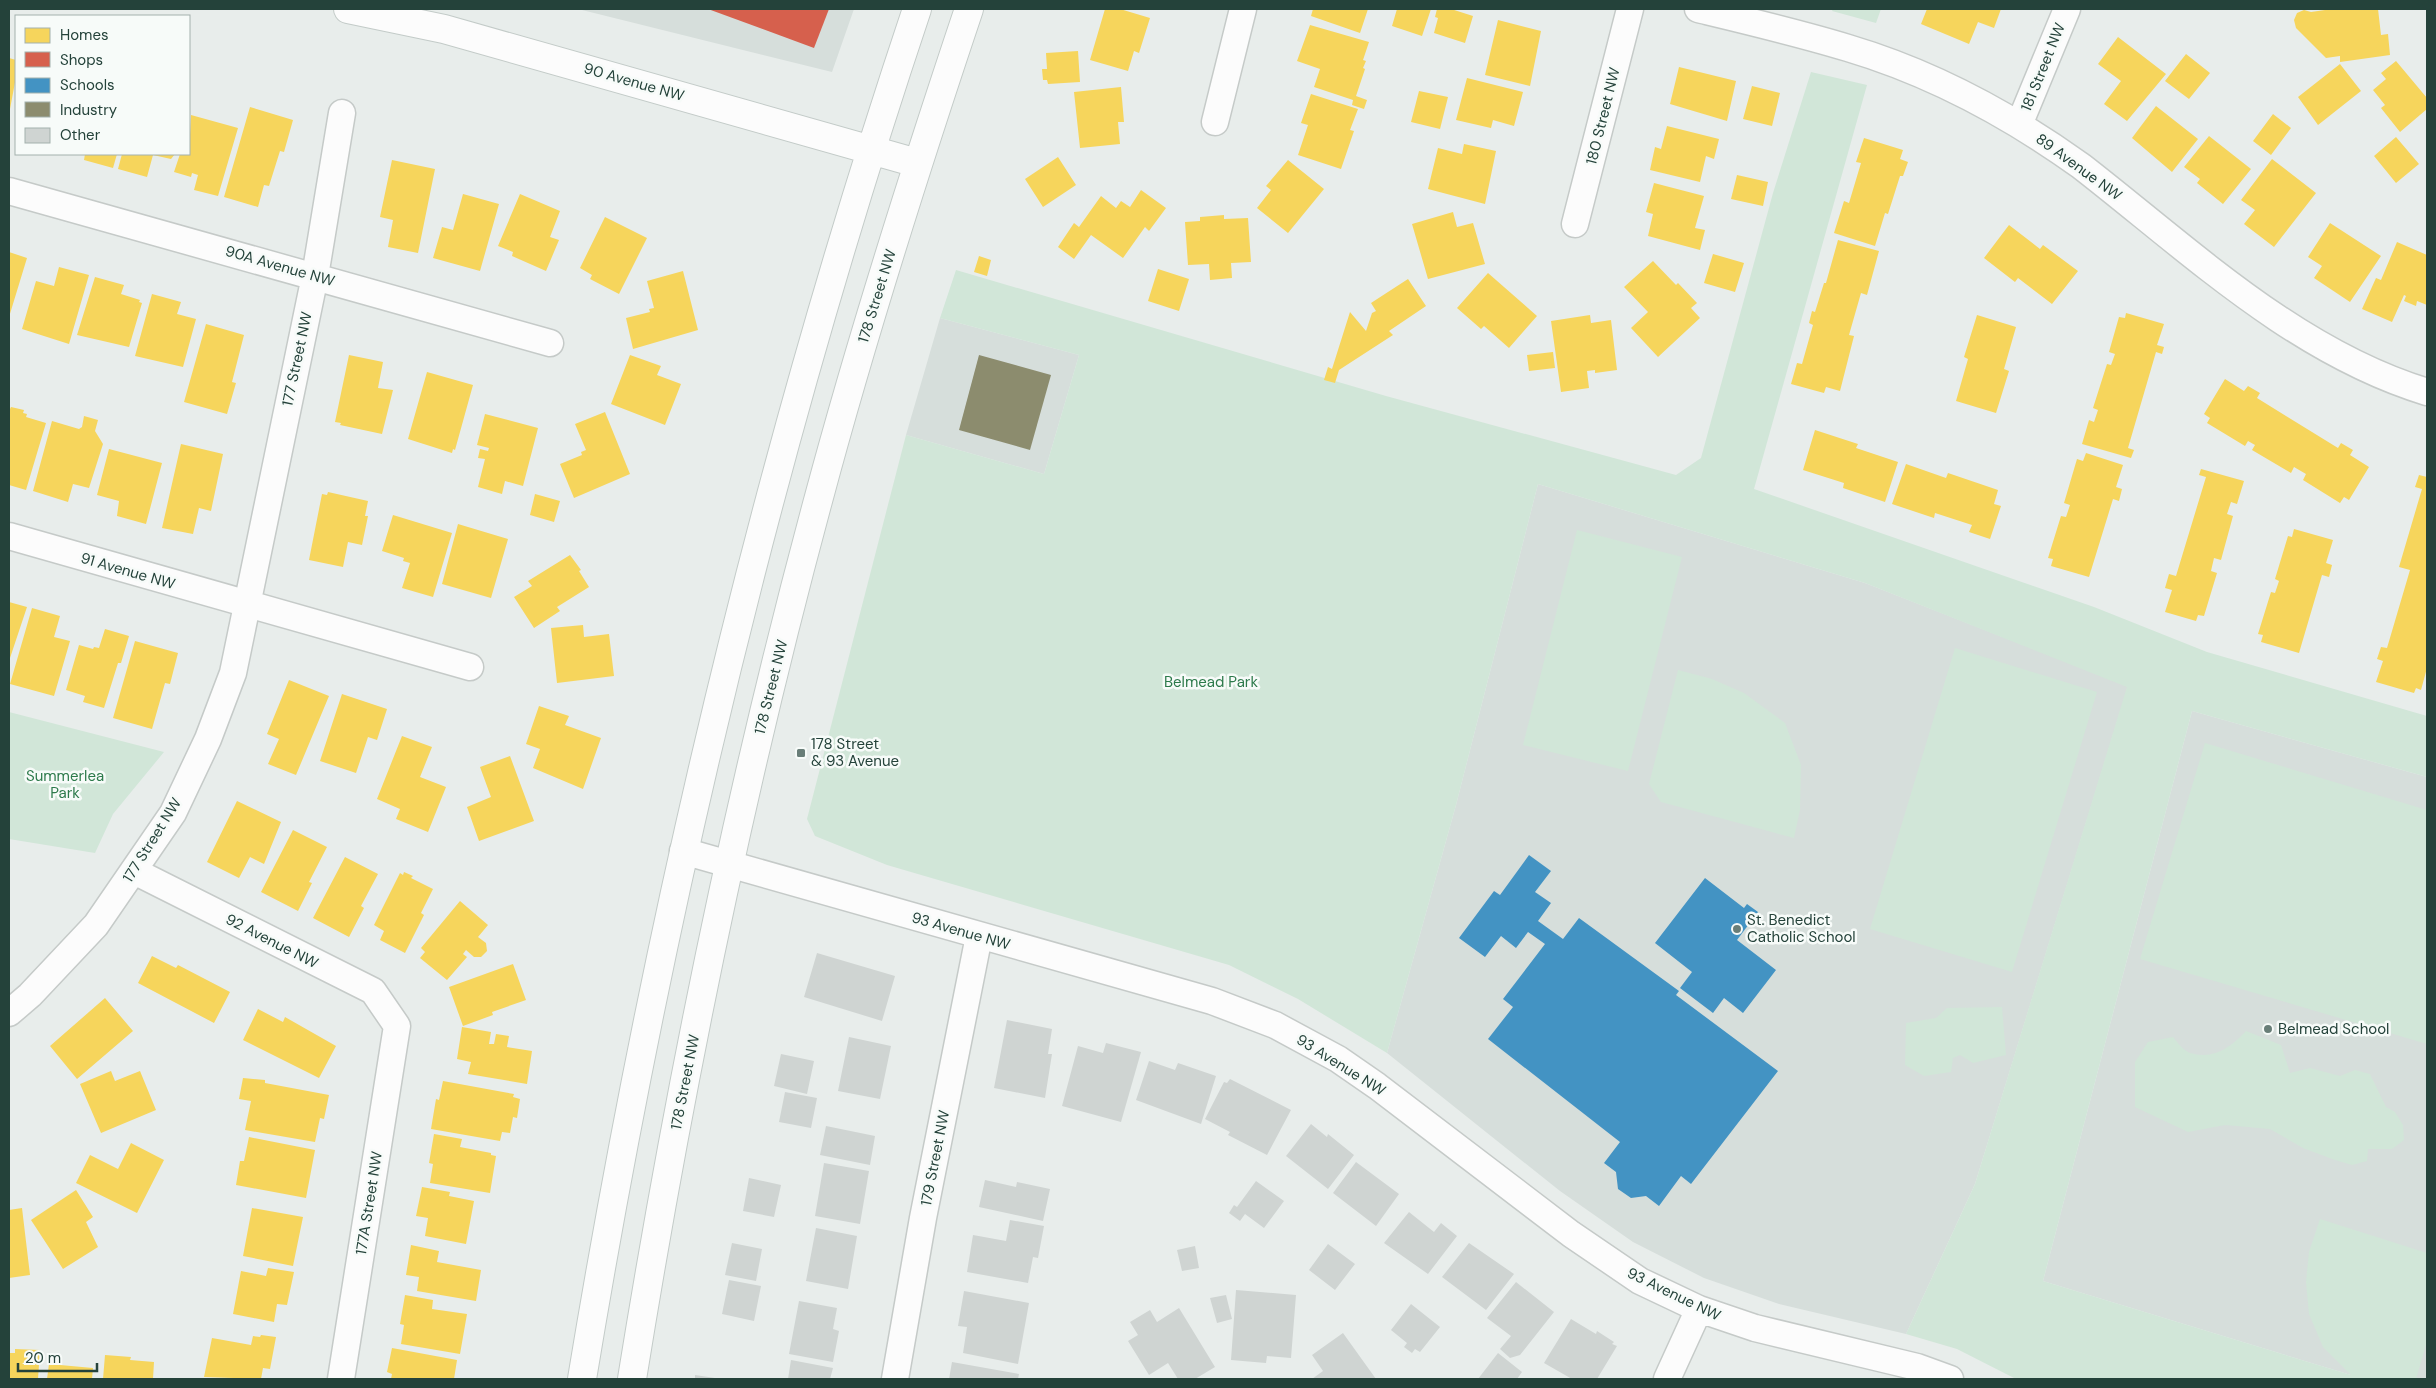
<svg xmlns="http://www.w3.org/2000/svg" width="2436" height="1388" font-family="'DM Sans',sans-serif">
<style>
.built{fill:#d6dedb}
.green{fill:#d1e6d8}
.homes{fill:#f6d55c}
.shops{fill:#d6604d}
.schools{fill:#4393c3}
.industry{fill:#8c8c6e}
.building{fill:#cfd4d2}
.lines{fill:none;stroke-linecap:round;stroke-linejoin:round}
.street-casing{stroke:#c5cac8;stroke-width:29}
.secondary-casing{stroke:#c3cbc8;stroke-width:30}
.street{stroke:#fcfcfc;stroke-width:26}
.secondary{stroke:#fcfcfc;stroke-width:28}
.poi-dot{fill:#697e78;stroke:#f7fbf9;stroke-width:2}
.labels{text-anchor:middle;stroke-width:5;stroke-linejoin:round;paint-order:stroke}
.street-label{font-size:15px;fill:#24423a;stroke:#f7fbf9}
.park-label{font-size:15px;fill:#2d7a4b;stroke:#f7fbf9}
.poi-label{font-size:15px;fill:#24423a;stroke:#f7fbf9;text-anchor:start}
</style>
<rect width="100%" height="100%" fill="#e8edeb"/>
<path class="built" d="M578 9H854L832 72Z
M940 318 1079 355 1044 474 906 435Z
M1538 484 1865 583 2128 686 1975 1184 1906 1334 1779 1304 1704 1278 1633 1242 1560 1191 1387 1053 1456 805Z
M2192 711 2427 777V1379H2364L2043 1281Z"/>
<path class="green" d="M1833 9H1881L1876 23 1832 11Z
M1811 72 1867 85 1754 489 2094 607 2207 652 2427 716V777L2192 711 2043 1281 2351 1375 2323 1347 2309 1314 2306 1282 2309 1252 2320 1219 2427 1253V1341L2416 1379H2016L1957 1349 1906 1334 1975 1184 2127 687 1865 583 1538 484 1456 805 1387 1053 1298 999 1229 965 887 865 815 836 807 819 906 435 1044 474 1079 355 940 318 956 270 1386 396 1676 475 1701 458 1773 193Z
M1577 530 1682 557 1628 771 1523 745Z
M1955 648 2097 692 2012 972 1870 929Z
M1678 670 1712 679 1744 693 1785 723 1801 765 1800 810 1794 838 1661 802 1649 784Z
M9 712 164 752 113 814 95 853 9 839Z
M2205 743 2427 810V1044L2140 959Z
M2002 1007 2006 1055 1973 1063 1960 1055 1953 1058 1951 1072 1924 1076 1905 1065 1906 1023 1936 1018 1947 1008Z
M2246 1031 2281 1045 2290 1073 2310 1068 2340 1076 2355 1070 2370 1074 2386 1107 2395 1112 2403 1125 2404 1140 2392 1149H2368L2367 1161 2352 1165 2335 1160 2303 1148 2270 1129 2225 1125 2188 1132 2135 1107V1062L2148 1042 2173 1037C2177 1042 2184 1051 2190 1053 2214 1060 2231 1047 2246 1031Z"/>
<path class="homes" d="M1105 9H1120L1150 18 1139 53 1134 51 1128 71 1090 60Z
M1313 9H1368L1360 33 1311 16Z
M1397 9H1431L1422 36 1392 26Z
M1437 9H1451L1473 16 1465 43 1434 33 1438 18 1435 17Z
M1927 9H2001L1994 28 1978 22 1969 44 1921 24Z
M2332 9H2378L2381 35 2388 34 2390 55 2340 62V56L2326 58 2296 28 2294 20 2297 13 2304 10 2311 12Z
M1498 20 1541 31 1530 86 1485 75Z
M1310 25 1369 42 1363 60 1366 61 1363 68 1365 69 1356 96 1367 100 1364 109 1352 105 1353 100 1314 87 1320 69 1297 61Z
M2118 37 2166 74 2127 121 2104 104 2121 81 2098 64Z
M1078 51 1080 82 1048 84 1047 80H1043L1042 69H1047L1046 53Z
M2186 54 2210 73 2189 99 2165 81Z
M9 58 16 60V77L10 109Z
M2396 61 2427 98V109L2400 132 2381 108 2385 105 2373 90 2386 79 2381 73Z
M2340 64 2361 91 2318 125 2298 97Z
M1679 67 1736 81 1727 121 1670 104Z
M1467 78 1523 92 1514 126 1493 120 1491 128 1456 120Z
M1752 86 1780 93 1772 126 1743 119Z
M1121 87 1124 122H1118L1120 144 1080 148 1074 92Z
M1419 91 1448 97 1440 129 1411 122Z
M1311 94 1358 109 1350 130 1354 131 1341 169 1298 155 1308 125 1301 123Z
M2156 106 2198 139 2172 172 2132 138Z
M250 107 293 120 284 152 280 151 269 186 264 185 258 207 224 197Z
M2273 114 2291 128 2271 155 2253 141Z
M191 115 238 128 218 196 194 190 198 175 192 173 191 177 174 172 180 154H189Z
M1667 126 1719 139 1714 159 1706 156 1700 182 1650 170 1655 147 1661 149Z
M2209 136 2251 169 2223 204 2197 183 2200 179 2184 167Z
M2396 137 2419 164 2396 183 2374 156Z
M1864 138 1903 150 1900 159 1908 162 1903 176H1900L1888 214 1885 213 1875 246 1834 233 1844 201 1849 203 1861 163 1856 162Z
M1464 144 1496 151 1485 204 1428 189 1438 148 1462 154Z
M85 154H117L113 168 84 160Z
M122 154H175L171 159 153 155 147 177 118 169Z
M1058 157 1076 185 1043 207 1025 179Z
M2272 159 2316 193 2274 247 2244 224 2255 210 2241 200Z
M392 160 435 169 418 253 388 247 393 220 380 217Z
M1288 160 1324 189 1288 233 1257 208 1271 190 1266 186Z
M1737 175 1768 182 1763 206 1731 199Z
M1654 183 1704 196 1695 228 1705 230 1700 250 1648 236 1653 214 1646 212Z
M1141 190 1166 208 1149 231 1145 227 1123 258 1091 235 1074 259 1058 247 1074 223 1079 227 1101 196 1116 208 1121 201 1130 207Z
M463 194 499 204 480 271 433 258 442 227 453 230Z
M520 194 560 211 550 237 559 240 546 271 512 256 513 252 498 246Z
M1453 212 1457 227 1473 223 1485 264 1428 279 1412 224Z
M1224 215V219L1248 218 1251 262 1231 263 1232 278 1210 280 1209 264 1188 265 1185 222 1200 221V217Z
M605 217 647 238 619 294 590 279 592 275 580 268Z
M2330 223 2381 256 2350 302 2314 278 2322 266 2308 257Z
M2009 225 2040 249 2043 245 2078 271 2052 304 2018 278 2015 282 1984 258Z
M1838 240 1879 251 1867 295 1861 293 1849 335 1854 336 1840 391 1826 387 1824 393 1791 384 1797 363 1802 364 1813 325 1809 323 1812 311 1815 312 1824 283H1826Z
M2397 242 2427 255V305L2417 301 2416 306 2404 301 2406 296 2404 295 2392 322 2362 309 2376 278 2381 280Z
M9 252 27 258 9 317Z
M1713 254 1744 263 1735 292 1704 283Z
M979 256 991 260 987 276 974 272Z
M1653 261 1676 285 1678 283 1697 303 1691 308 1700 318 1658 357 1631 328 1648 312 1624 287Z
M59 267 89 275 69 344 22 329 36 281 54 286Z
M1158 269 1189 279 1179 311 1148 301Z
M683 271 698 330 633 349 626 318 650 312 649 309 654 308 647 281Z
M1488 273 1537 316 1509 348 1484 326 1481 329 1457 308Z
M95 277 124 285 121 294 140 300 139 302 142 303 129 347 77 335Z
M1408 279 1426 306 1389 331 1393 335 1339 370 1335 383 1324 380 1328 367 1332 369 1350 312 1366 331 1372 313 1376 311 1371 303Z
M152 294 181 302 177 314 196 319 183 367 135 356Z
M2126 313 2164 324 2157 345 2164 347 2162 354 2156 352 2128 448 2134 450 2131 458 2082 444 2089 420 2094 422 2098 410 2093 408 2107 364 2111 365 2115 354 2109 352 2119 317 2125 318Z
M1590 315 1591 323 1611 320 1617 370 1595 373V370L1587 371 1589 388 1561 392 1551 321Z
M1977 315 2016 327 2004 369 2009 371 1996 413 1956 401 1968 359 1964 357Z
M206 324 244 335 232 382 236 383 227 414 184 402Z
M1553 352 1555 368 1529 371 1527 355Z
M349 355 383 362 378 388 393 390 382 434 340 425 341 423 335 422Z
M630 355 661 366 657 375 681 384 665 425 611 404Z
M427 372 473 385 455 450 453 449 452 453 408 439Z
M2225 379 2244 391 2248 386 2260 393 2257 398 2338 448 2341 443 2353 450 2350 455 2369 467 2349 500 2344 497 2340 503 2303 480 2306 474 2294 467 2291 473 2252 450 2255 445 2248 441 2245 446 2207 423 2210 418 2204 414Z
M11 407 24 410 23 413 27 414 26 417 46 423 26 490 9 485V411Z
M605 412 630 474 574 498 560 464 582 455 581 452 586 450 575 424Z
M485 414 538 428 523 486 505 481 502 494 478 487 485 459 478 458 480 449 488 451 489 448 477 445Z
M84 416 98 420 95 431 103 444 89 488 73 484 68 502 33 491 52 421 79 429 82 427Z
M1815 430 1858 444 1856 448 1898 462 1885 502 1843 488 1844 483 1803 470Z
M181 444 223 454 211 511 199 508 193 534 162 528Z
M109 449 162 463 146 524 117 516 119 501 97 495Z
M2086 453 2123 465 2116 487 2122 489 2119 501 2113 499 2089 577 2051 566 2053 559 2048 558 2061 516 2066 517 2070 505 2064 503 2077 459 2083 461Z
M1906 464 1946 478 1948 473 1998 490 1994 504 2001 506 1990 539 1969 532 1972 525 1935 513 1934 518 1892 504Z
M2201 469 2244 481 2237 504 2231 502 2227 514 2233 516 2221 560 2214 558 2211 571 2217 573 2204 616 2198 615 2196 621 2165 612 2172 590 2165 588 2169 574 2176 576 2206 477 2199 475Z
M2419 475 2427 477V668L2421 690 2416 688 2414 693 2376 682 2383 661 2377 659 2381 647 2387 648 2410 570 2399 567 2422 489 2415 487Z
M328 492 368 501 365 516H368L362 545 348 542 343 567 309 560 322 494 327 495Z
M535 494 560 501 554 522 530 515Z
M393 515 452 533 433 597 402 588 410 563 403 561 404 558 382 551Z
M458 524 508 539 491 598 442 584Z
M2294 529 2333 540 2326 563 2332 565 2329 577 2322 575 2299 653 2261 642 2263 635 2258 634 2271 592 2275 593 2279 581 2275 579 2288 536 2292 537Z
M570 555 581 570 579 571 589 587 557 607 560 611 534 628 514 597 532 586 528 581Z
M9 602 27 607 9 661Z
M32 608 60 616 54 637 70 641 54 696 10 684Z
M583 625 584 637 609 634 614 676 557 683 551 628Z
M105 629 129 636 121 663H118L104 708 83 702 85 696 66 690 79 645 93 649 94 647 99 648Z
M135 641 178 653 170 684 165 683 152 729 113 718Z
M289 680 329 696 296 775 268 764 279 739 267 734Z
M342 694 387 709 377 740 368 737 356 773 320 761Z
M539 706 569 716 565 725 601 738 583 789 533 768 540 749 526 744Z
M402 736 432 747 420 777 446 787 428 832 396 819 400 809 377 799Z
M510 756 534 821 479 841 467 807 491 797 480 767Z
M237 801 281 822 264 864 250 857 239 878 207 862Z
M293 830 327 847 309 882 312 883 298 911 261 892Z
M345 857 378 874 361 906 364 908 349 937 313 918Z
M404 872 413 876 411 878 433 889 421 913 424 915 405 953 380 940 384 931 374 925 400 873 403 875Z
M460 901 488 925 478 937 486 943 487 951 481 957H474L466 950 463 954 467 957 447 980 420 958 425 952 421 948Z
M152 956 176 968 178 965 230 992 214 1023 138 983Z
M513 964 526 1000 492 1012 493 1015 463 1026 449 987Z
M105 998 133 1031 77 1079 50 1046Z
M258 1009 283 1022 285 1017 336 1046 319 1078 243 1040Z
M462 1027 491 1032 489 1044H494L496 1034 509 1036 507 1047 532 1051 527 1084 468 1074 471 1062 457 1059Z
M111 1071 115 1081 140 1071 156 1110 101 1133 80 1084Z
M243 1078 265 1080V1083L329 1095 324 1119 320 1118 315 1142 245 1130 251 1101 239 1099Z
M443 1081 514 1094 513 1097 520 1099 517 1118 513 1117 510 1133 502 1132 500 1141 431 1129 436 1099 439 1100Z
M434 1134 462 1139 460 1147 491 1153V1155L496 1156 490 1193 430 1183 433 1164 429 1163Z
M249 1137 315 1150 306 1198 236 1185 240 1161H244Z
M131 1143 164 1160 137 1213 76 1183 90 1155 118 1169Z
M422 1187 450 1192 449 1196 474 1201 466 1244 425 1236 428 1218 416 1216Z
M76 1190 93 1217 86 1222 98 1247 63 1269 31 1220Z
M22 1208 30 1275 9 1278V1210Z
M252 1208 303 1217 293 1266 243 1256Z
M411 1245 439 1251 437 1262 481 1270 476 1301 417 1291 419 1277 406 1275Z
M268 1268 294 1272 287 1305 277 1304 274 1322 233 1314 241 1271 266 1276Z
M405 1295 433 1300 432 1309 467 1314 460 1354 401 1344 404 1325 400 1324Z
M261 1335 276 1337 270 1369 263 1368 261 1379 204 1377 212 1338 251 1345 253 1336 260 1337Z
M392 1348 457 1360 454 1379H391L392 1374 387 1372Z
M15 1349 40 1350 38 1379H9V1353H15Z
M105 1355 131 1357 130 1360 154 1362 153 1379H103Z
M49 1364 93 1368 92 1379H47Z"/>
<path class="shops" d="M708 9H829L814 48Z"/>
<path class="schools" d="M1529 855 1551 871 1535 892 1551 903 1538 921 1563 939 1579 918 1679 991 1676 995 1778 1071 1691 1184 1681 1176 1659 1206 1646 1196 1631 1198 1618 1189 1616 1172 1604 1163 1620 1142 1488 1039 1513 1007 1503 999 1545 944 1528 932 1516 948 1501 936 1485 957 1459 938 1494 891 1500 895Z
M1705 878 1744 908 1747 904 1758 912 1737 940 1776 970 1743 1013 1724 998 1713 1013 1680 988 1692 972 1655 943Z"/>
<path class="industry" d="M979 355 1051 375 1030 450 959 430Z"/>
<path class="building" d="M817 953 895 976 882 1021 804 997Z
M1007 1020 1052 1029 1048 1054H1052L1045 1098 994 1088Z
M849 1037 891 1046 880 1099 838 1091Z
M1106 1043 1141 1052 1121 1122 1062 1106 1078 1046 1103 1053Z
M781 1054 814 1061 807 1094 774 1086Z
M1149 1061 1175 1070 1178 1063 1216 1076 1201 1124 1136 1100Z
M1230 1079 1291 1110 1267 1155 1228 1135 1230 1132 1205 1119 1224 1082 1227 1083Z
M785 1092 817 1098 811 1128 779 1122Z
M1311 1124 1327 1137 1328 1134 1354 1155 1328 1189 1286 1156Z
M826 1126 875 1136 870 1165 820 1155Z
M1356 1162 1399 1194 1376 1226 1333 1193Z
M824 1163 869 1171 860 1224 815 1216Z
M749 1178 781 1185 774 1217 743 1211Z
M985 1180 1016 1187 1017 1182 1050 1189 1043 1221 979 1207Z
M1256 1181 1284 1201 1264 1228 1245 1214 1240 1221 1229 1213 1234 1205 1237 1207Z
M1409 1212 1434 1232 1441 1223 1457 1236 1428 1274 1384 1243Z
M1010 1220 1044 1226 1038 1258 1033 1257 1028 1283 967 1272 973 1235 1006 1241Z
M816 1228 857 1236 848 1289 806 1281Z
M732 1243 762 1249 756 1281 725 1275Z
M1469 1243 1514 1274 1486 1310 1442 1277Z
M1328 1244 1355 1264 1335 1290 1309 1270Z
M1195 1246 1199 1268 1182 1271 1177 1250Z
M729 1280 761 1286 754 1321 722 1314Z
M1516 1282 1554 1312 1520 1355 1510 1358 1500 1349 1511 1336 1487 1318Z
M1236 1290 1296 1295 1291 1358 1267 1356 1266 1363 1231 1360Z
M964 1291 1029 1303 1018 1364 963 1353 967 1327 958 1326Z
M1226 1295 1232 1319 1217 1323 1210 1298Z
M799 1301 837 1308 833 1329 839 1331 833 1362 789 1354Z
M1411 1304 1440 1327 1420 1352 1415 1349 1412 1353 1404 1347 1407 1343 1391 1330Z
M1179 1308 1215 1367 1195 1379H1178L1168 1363 1149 1375 1128 1341 1138 1335 1130 1322 1150 1310 1157 1322Z
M1571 1319 1596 1334 1597 1331 1614 1342 1612 1344 1617 1346 1597 1379H1572L1544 1363Z
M1343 1333 1376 1379H1312L1323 1371 1312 1355Z
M1498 1353 1522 1372 1517 1379H1478Z
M791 1360 833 1368 830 1379H788Z
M952 1362 1019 1374 1018 1379H949Z
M695 1375 715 1378V1379H695Z"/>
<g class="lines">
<defs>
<path id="street" d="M1698 9C1748 21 1799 33 1848 48 1932 73 2010 115 2081 166 2188 249 2295 352 2427 392
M1215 122 1243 9
M2019 125 2067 9
M9 191 550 343
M1575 224 1630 9
M9 536 470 667
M683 851 1212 1001 1275 1025 1338 1059 1377 1086 1571 1234 1640 1281 1699 1309 1755 1328 1917 1367 1950 1379
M134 871 373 991 397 1026 341 1379
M9 1013 30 995 96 925 173 813 208 739 233 673 315 276 342 113
M895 1379 923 1218 979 936
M1667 1379 1699 1309"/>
<path id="secondary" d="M348 9 444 29 917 163
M582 1379C659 914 767 456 917 9
M632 1379C680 1082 740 788 819 497 863 333 915 170 969 9"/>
</defs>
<use href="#street" class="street-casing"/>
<use href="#secondary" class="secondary-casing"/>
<use href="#street" class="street"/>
<use href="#secondary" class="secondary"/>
</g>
<g class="poi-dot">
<rect x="796" y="748" width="10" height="10" rx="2.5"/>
<circle cx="1737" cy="929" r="5"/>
<circle cx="2268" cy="1029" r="5"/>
</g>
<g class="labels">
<g class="street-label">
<text transform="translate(2043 67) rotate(-68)" y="5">181 Street NW</text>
<text transform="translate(634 82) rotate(16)" y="5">90 Avenue NW</text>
<text transform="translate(1603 116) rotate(-76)" y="5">180 Street NW</text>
<text transform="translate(2079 167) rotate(36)" y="5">89 Avenue NW</text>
<text transform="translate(280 266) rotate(16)" y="5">90A Avenue NW</text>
<text transform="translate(877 296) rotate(-73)" y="5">178 Street NW</text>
<text transform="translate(297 359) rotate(-78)" y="5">177 Street NW</text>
<text transform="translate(128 571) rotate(16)" y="5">91 Avenue NW</text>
<text transform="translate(771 687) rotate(-76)" y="5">178 Street NW</text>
<text transform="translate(152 840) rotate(-58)" y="5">177 Street NW</text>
<text transform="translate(961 931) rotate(16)" y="5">93 Avenue NW</text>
<text transform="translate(272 941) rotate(27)" y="5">92 Avenue NW</text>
<text transform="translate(1341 1065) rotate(32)" y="5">93 Avenue NW</text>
<text transform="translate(685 1082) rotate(-79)" y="5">178 Street NW</text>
<text transform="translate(935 1158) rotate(-79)" y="5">179 Street NW</text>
<text transform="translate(369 1203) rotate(-81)" y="5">177A Street NW</text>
<text transform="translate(1674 1294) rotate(26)" y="5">93 Avenue NW</text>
</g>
<g class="park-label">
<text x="1211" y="687">Belmead Park</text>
<text x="65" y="781">Summerlea<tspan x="65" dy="17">Park</tspan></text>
</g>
<g class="poi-label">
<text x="811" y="749">178 Street<tspan x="811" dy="17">&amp; 93 Avenue</tspan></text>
<text x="1747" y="925">St. Benedict<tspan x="1747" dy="17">Catholic School</tspan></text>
<text x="2278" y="1034">Belmead School</text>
</g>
</g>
<rect width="2436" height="1388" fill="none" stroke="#24423a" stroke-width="20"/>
<rect x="15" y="15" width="175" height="140" fill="#f7fbf9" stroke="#a3b1ad"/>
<rect x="25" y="28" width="25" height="15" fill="#f6d55c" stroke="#a3b1ad"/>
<text x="60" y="40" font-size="15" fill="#24423a">Homes</text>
<rect x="25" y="52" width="25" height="15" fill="#d6604d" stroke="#a3b1ad"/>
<text x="60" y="65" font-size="15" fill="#24423a">Shops</text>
<rect x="25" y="78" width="25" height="15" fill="#4393c3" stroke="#a3b1ad"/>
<text x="60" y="90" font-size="15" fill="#24423a">Schools</text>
<rect x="25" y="102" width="25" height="15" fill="#8c8c6e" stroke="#a3b1ad"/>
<text x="60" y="115" font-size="15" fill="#24423a">Industry</text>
<rect x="25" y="128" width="25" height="15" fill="#cfd4d2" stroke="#a3b1ad"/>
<text x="60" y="140" font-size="15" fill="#24423a">Other</text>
<path d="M18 1363v8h79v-8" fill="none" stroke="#24423a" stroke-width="2.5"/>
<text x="25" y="1363" font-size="15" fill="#24423a" stroke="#f7fbf9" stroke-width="4" paint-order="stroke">20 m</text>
</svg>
